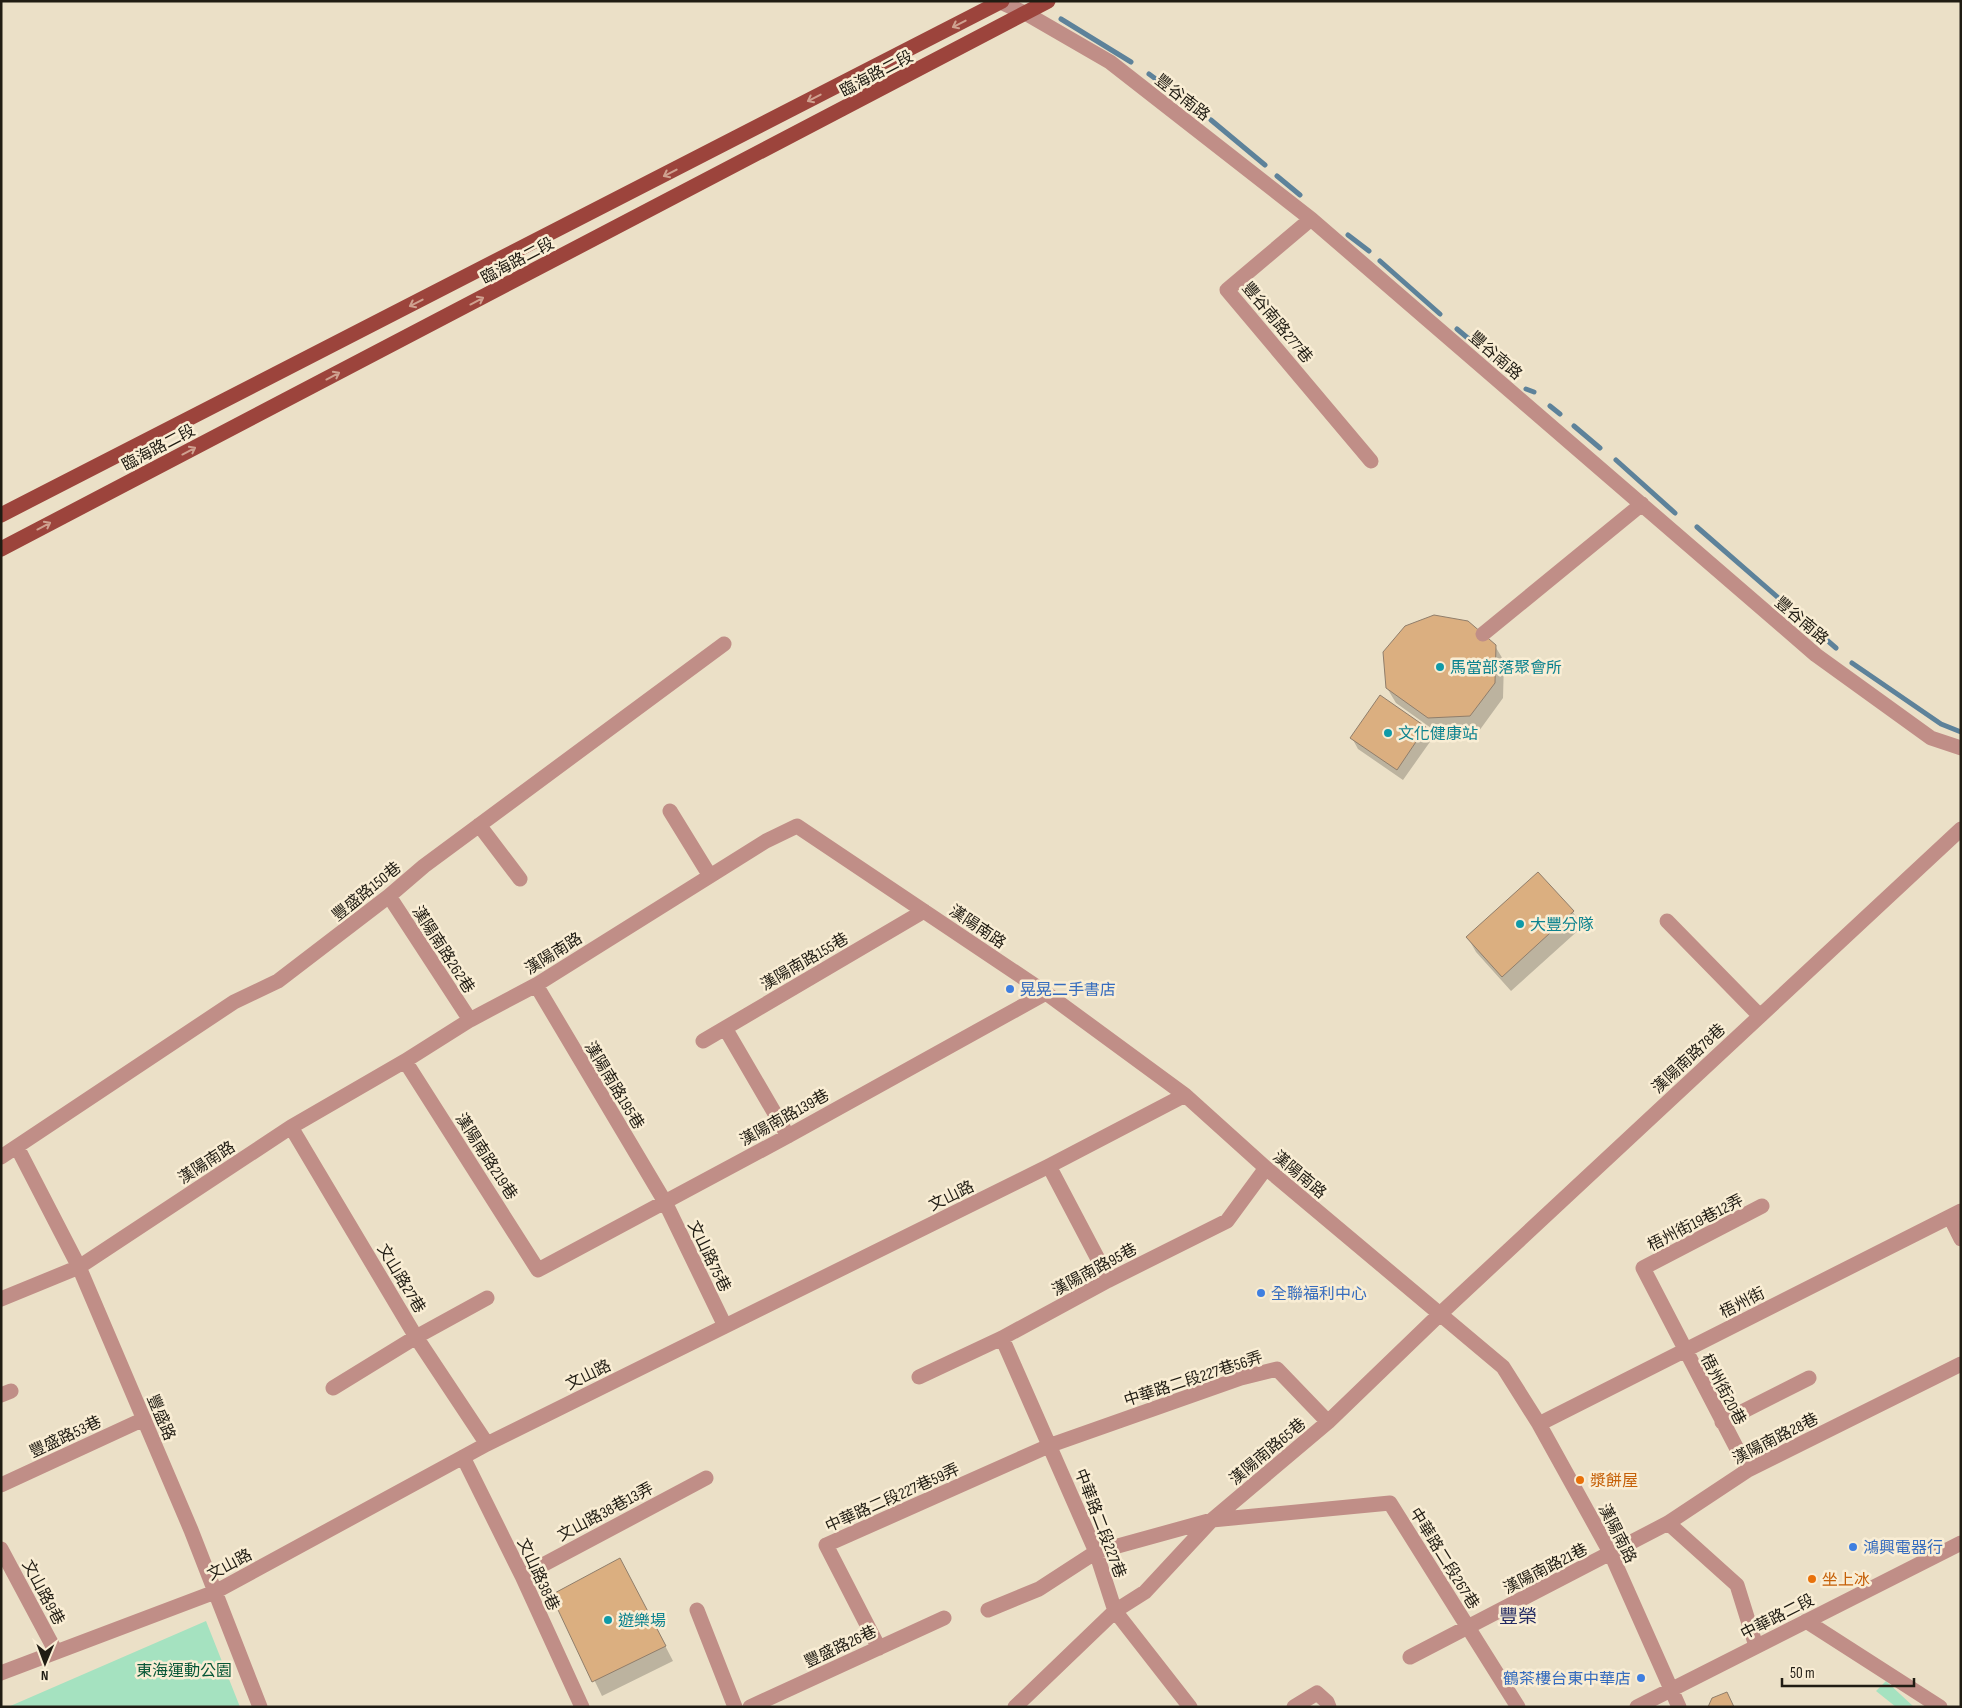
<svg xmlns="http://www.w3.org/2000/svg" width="1962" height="1708" font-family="'Sofia Sans Condensed','Noto Sans TC',sans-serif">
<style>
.green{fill:#a5e2c0}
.shadow{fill:#0003}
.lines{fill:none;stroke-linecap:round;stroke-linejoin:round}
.stream{stroke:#5d829a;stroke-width:5}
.building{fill:#dbaf80;stroke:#907e6b}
.minor{stroke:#c08e87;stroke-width:15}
.major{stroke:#9c443c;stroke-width:15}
.oneway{stroke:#cfa190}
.culture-dot{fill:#0f9aa8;stroke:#f9edd4;stroke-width:2}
.shop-dot{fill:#3f7fe0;stroke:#f9edd4;stroke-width:2}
.food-dot{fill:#e8710a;stroke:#f9edd4;stroke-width:2}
.labels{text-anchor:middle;stroke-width:5;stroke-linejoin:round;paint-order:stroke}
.street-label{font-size:16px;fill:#201c13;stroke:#f9edd4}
.culture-label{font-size:16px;fill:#0d838f;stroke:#f9edd4;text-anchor:start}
.shop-label{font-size:16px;fill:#366cbe;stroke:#f9edd4;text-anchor:start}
.food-label{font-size:16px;fill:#c56008;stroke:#f9edd4;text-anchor:start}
.park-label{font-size:16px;fill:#075737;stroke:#f9edd4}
.quarter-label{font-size:19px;fill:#222962;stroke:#f9edd4}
</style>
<rect width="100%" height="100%" fill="#ebe0c7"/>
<path class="green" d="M206 1621 240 1707H8Z
M1886 1681 1914 1707H1896L1876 1691Z"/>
<path class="shadow" d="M1495 646 1504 661 1503 698 1479 731 1438 733 1396 703 1387 688Z
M1425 728 1432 739 1403 780 1358 749 1352 738Z
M1538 874 1573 912 1582 927 1511 991 1476 952 1468 938Z
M628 1574 673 1661 602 1696 553 1595Z"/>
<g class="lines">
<path class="stream" d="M1061 19 1131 62
M1149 74 1198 110
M1211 120 1265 165
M1277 176 1300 195
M1348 235 1369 251
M1380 261 1440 314
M1457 329 1514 377
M1526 389 1534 392
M1550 406 1560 414
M1574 426 1600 448
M1616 460 1675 513
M1697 527 1836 648
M1852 663 1941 724 1961 732"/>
</g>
<path class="building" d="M1434 615 1468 621 1496 645 1495 683 1470 716 1428 718 1386 688 1383 652 1405 626Z
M1380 695 1426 727 1397 770 1350 738Z
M1538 872 1574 911 1502 977 1466 937Z
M620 1558 666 1646 592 1682 551 1595Z
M1727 1692 1734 1707H1708L1712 1698Z"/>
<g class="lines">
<path class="minor" d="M998 1 1027 14 1110 62 1311 219 1816 655 1931 738 1961 748
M1311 219 1227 290 1371 461
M1483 634 1642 504
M670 811 710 876
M479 825 520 879
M389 896 470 1020
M1667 921 1759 1015
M536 985 665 1202 725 1326
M725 1028 788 1136
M703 1041 924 911
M405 1061 538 1270 788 1136 1046 993
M291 1127 416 1337 487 1444
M17 1147 79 1267 191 1530 260 1707
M1 1157 234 1002 278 981 389 896 424 866 724 644
M1049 1166 1109 1280
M1950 1217 1961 1239
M1 1299 79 1267 291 1127 405 1061 470 1020 536 985 766 841 797 826 1046 993 1185 1095 1266 1168 1503 1367 1539 1424 1611 1554 1679 1707
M1002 1338 1096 1552 1115 1611 1190 1707
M919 1377 1002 1338 1109 1280 1227 1221 1266 1168
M333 1388 416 1337 487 1298
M1 1395 11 1391
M1722 1422 1809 1378
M1539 1424 1961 1211
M463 1457 522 1576 582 1707
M1748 1470 1643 1268 1762 1206
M1 1485 144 1419
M1668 1523 1737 1585 1756 1646
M1 1549 56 1652
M522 1576 706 1478
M697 1610 735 1707
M988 1610 1039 1589 1096 1552 1212 1520 1390 1503 1518 1707
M1806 1621 1940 1707
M879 1648 826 1545 1051 1445 1241 1378 1277 1369 1328 1422
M1410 1657 1668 1523 1748 1470 1961 1364
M1 1673 215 1592 487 1444 1049 1166 1185 1095
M750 1707 944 1618
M1015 1707 1115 1611 1145 1592 1212 1520 1328 1422 1440 1314 1961 829
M1294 1707 1317 1693 1327 1702 1329 1707
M1637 1707 1961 1543"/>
<path class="major" d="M1 515 1002 1
M1 549 1048 1"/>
</g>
<defs><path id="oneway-shaft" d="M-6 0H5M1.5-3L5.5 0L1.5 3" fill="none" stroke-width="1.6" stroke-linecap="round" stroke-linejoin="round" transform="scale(1.25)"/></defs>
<g class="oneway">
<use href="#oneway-shaft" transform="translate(959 24) rotate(153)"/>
<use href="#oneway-shaft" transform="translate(814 98) rotate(153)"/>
<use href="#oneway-shaft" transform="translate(670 173) rotate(153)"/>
<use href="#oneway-shaft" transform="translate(477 301) rotate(-28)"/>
<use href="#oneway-shaft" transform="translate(416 303) rotate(153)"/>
<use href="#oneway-shaft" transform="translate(333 376) rotate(-28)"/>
<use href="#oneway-shaft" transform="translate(189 451) rotate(-28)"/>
<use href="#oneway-shaft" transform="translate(44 526) rotate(-28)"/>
</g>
<g class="culture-dot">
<circle cx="1440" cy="667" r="5"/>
<circle cx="1388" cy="733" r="5"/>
<circle cx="1520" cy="924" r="5"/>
<circle cx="608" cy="1620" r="5"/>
</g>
<g class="shop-dot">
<circle cx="1010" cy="989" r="5"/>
<circle cx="1261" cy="1293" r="5"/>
<circle cx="1853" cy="1547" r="5"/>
<circle cx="1641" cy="1678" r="5"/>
</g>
<g class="food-dot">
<circle cx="1580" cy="1480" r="5"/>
<circle cx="1812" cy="1579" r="5"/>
</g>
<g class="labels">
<g class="street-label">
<text transform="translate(876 73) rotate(-28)" y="6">臨海路二段</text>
<text transform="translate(1183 97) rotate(38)" y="6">豐谷南路</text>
<text transform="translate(517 260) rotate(-28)" y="6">臨海路二段</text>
<text transform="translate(1278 322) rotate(50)" y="6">豐谷南路277巷</text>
<text transform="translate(1496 355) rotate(41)" y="6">豐谷南路</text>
<text transform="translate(158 447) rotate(-28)" y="6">臨海路二段</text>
<text transform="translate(1802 620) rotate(40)" y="6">豐谷南路</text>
<text transform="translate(366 891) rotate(-39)" y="6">豐盛路150巷</text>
<text transform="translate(978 926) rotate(34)" y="6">漢陽南路</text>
<text transform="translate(444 949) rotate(57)" y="6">漢陽南路262巷</text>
<text transform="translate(553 953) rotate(-32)" y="6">漢陽南路</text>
<text transform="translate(804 961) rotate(-30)" y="6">漢陽南路155巷</text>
<text transform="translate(1688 1058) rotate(-43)" y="6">漢陽南路78巷</text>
<text transform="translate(615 1085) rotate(59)" y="6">漢陽南路195巷</text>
<text transform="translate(784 1117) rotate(-29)" y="6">漢陽南路139巷</text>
<text transform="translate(487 1156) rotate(57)" y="6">漢陽南路219巷</text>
<text transform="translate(206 1162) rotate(-33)" y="6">漢陽南路</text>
<text transform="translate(1300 1174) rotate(40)" y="6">漢陽南路</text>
<text transform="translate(951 1195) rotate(-26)" y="6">文山路</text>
<text transform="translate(1695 1222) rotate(-27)" y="6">梧州街19巷12弄</text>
<text transform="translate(710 1256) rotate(64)" y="6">文山路75巷</text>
<text transform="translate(1094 1269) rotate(-28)" y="6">漢陽南路95巷</text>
<text transform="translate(402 1278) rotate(59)" y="6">文山路27巷</text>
<text transform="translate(1742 1302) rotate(-27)" y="6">梧州街</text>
<text transform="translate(588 1374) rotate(-26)" y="6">文山路</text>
<text transform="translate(1193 1378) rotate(-18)" y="6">中華路二段227巷56弄</text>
<text transform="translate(1724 1389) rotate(62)" y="6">梧州街20巷</text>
<text transform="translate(162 1417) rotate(67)" y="6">豐盛路</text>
<text transform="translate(65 1436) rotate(-25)" y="6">豐盛路53巷</text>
<text transform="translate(1775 1438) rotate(-27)" y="6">漢陽南路28巷</text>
<text transform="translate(1267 1451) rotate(-40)" y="6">漢陽南路65巷</text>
<text transform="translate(892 1497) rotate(-24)" y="6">中華路二段227巷59弄</text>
<text transform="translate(605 1511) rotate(-28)" y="6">文山路38巷13弄</text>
<text transform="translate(1101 1523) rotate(69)" y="6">中華路二段227巷</text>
<text transform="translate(1618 1533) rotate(63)" y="6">漢陽南路</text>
<text transform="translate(1445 1558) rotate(58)" y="6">中華路二段267巷</text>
<text transform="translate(229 1564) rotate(-28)" y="6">文山路</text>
<text transform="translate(1545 1568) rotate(-27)" y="6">漢陽南路21巷</text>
<text transform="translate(539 1574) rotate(65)" y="6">文山路38巷</text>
<text transform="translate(44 1592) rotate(62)" y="6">文山路9巷</text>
<text transform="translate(1777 1616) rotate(-27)" y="6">中華路二段</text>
<text transform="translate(840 1646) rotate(-25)" y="6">豐盛路26巷</text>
</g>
<g class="culture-label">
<text x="1450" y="673">馬當部落聚會所</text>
<text x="1398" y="739">文化健康站</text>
<text x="1530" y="930">大豐分隊</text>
<text x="618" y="1626">遊樂場</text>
</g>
<g class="shop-label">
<text x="1020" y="995">晃晃二手書店</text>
<text x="1271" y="1299">全聯福利中心</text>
<text x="1863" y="1553">鴻興電器行</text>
<text x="1631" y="1684" text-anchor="end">鶴茶樓台東中華店</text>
</g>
<g class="food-label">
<text x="1590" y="1486">漿餅屋</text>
<text x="1822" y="1585">坐上冰</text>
</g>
<g class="park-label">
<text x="184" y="1676">東海運動公園</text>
</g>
<g class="quarter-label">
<text x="1518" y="1623">豐榮</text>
</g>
</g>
<rect width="1962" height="1708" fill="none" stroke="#201c13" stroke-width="5"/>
<g transform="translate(45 1663) rotate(181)" stroke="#f9edd4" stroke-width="4" paint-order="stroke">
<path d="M0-4L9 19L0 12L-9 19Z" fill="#201c13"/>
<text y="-8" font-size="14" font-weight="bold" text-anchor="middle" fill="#201c13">N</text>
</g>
<path d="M1782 1678v8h132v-8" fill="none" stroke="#201c13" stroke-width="2.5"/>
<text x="1790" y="1678" font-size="15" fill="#201c13" stroke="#f9edd4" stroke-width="4" paint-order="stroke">50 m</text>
</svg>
